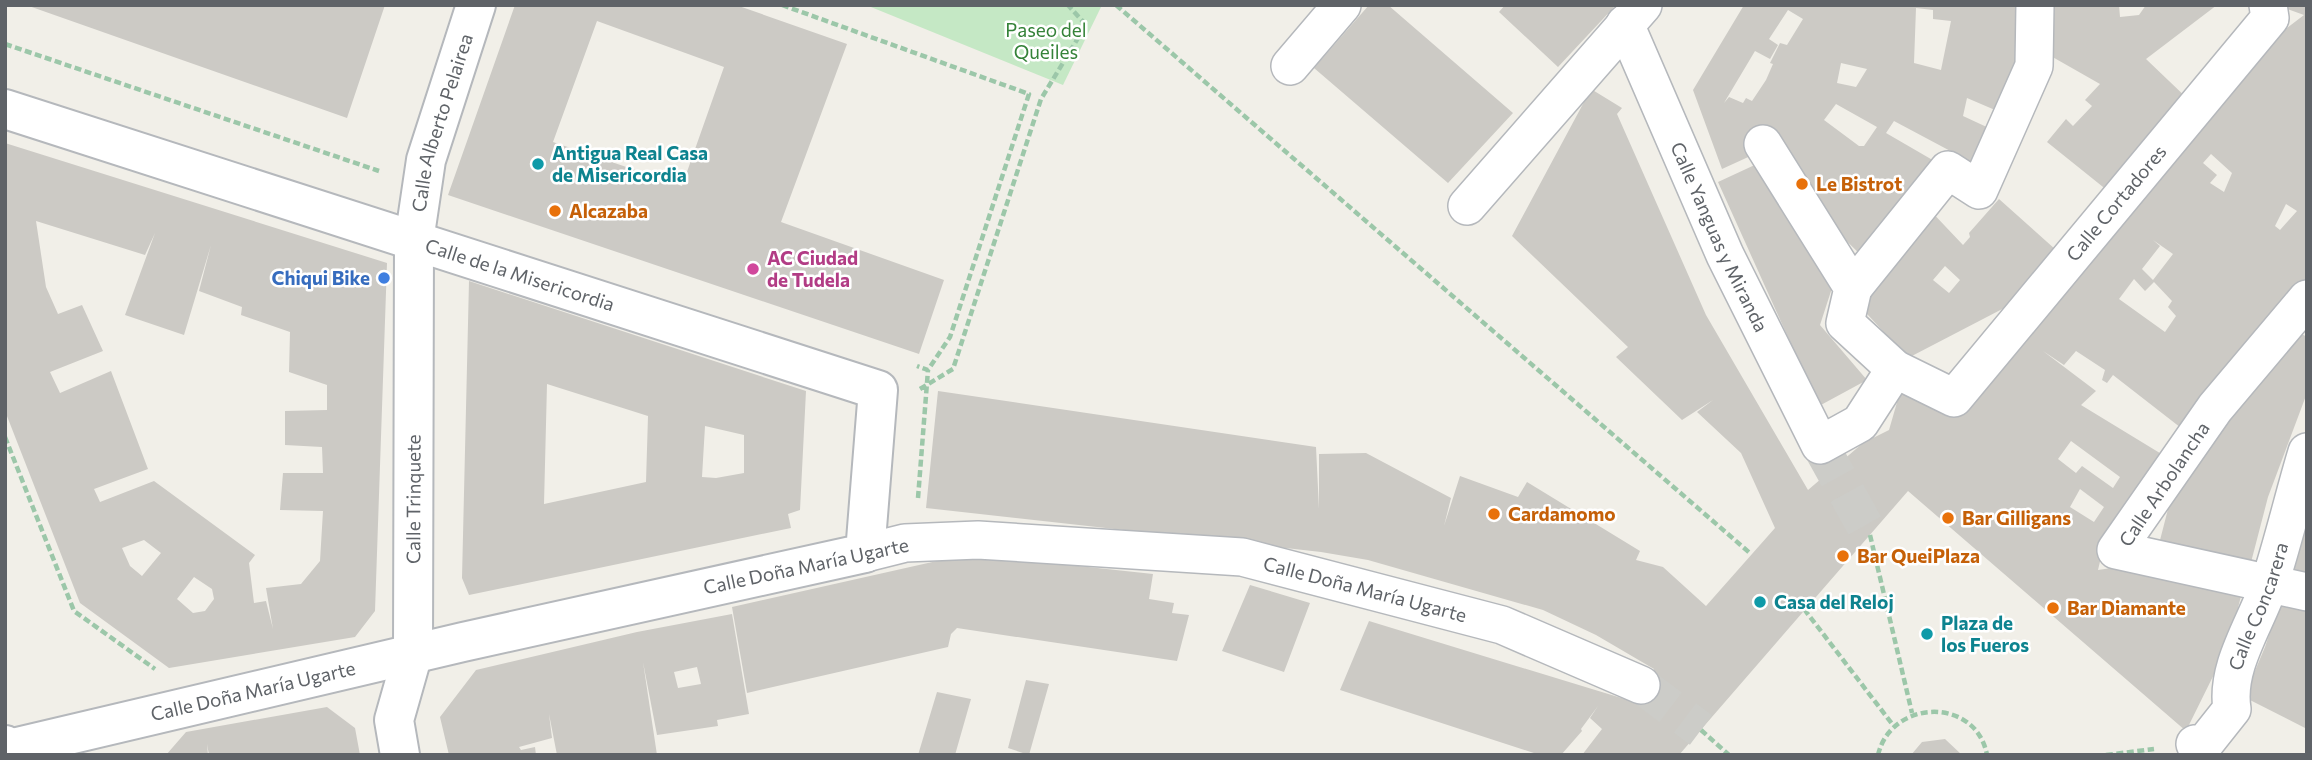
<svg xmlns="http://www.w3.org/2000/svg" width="2312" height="760" font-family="Commissioner,sans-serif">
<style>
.green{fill:#c5e8c5}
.building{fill:#cccac5;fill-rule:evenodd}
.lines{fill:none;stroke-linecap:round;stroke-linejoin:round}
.pedestrian-tunnel{stroke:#ccccc8;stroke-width:37;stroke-dasharray:37 18;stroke-linecap:butt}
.pedestrian-casing{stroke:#b5b8bc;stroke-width:40}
.minor-casing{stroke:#b5b8bc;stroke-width:42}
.tertiary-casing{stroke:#b5b8bc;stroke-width:42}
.path{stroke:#9cc7a9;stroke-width:4.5;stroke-dasharray:7 3.5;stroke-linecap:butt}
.pedestrian{stroke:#fff;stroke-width:37}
.minor{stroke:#fff;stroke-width:38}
.tertiary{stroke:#fff;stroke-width:38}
.culture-dot{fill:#0f9aa8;stroke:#fff;stroke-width:2.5}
.food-dot{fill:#e8710a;stroke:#fff;stroke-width:2.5}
.hotel-dot{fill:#d1479c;stroke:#fff;stroke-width:2.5}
.shop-dot{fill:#3f7fe0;stroke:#fff;stroke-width:2.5}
.labels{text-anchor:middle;stroke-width:5;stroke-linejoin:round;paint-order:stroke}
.park-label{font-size:19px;fill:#348238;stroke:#fff}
.street-label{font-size:19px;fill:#5f6368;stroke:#fff}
.culture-label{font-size:19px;font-weight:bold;fill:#0d838f;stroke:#fff;text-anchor:start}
.food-label{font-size:19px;font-weight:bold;fill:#c56008;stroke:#fff;text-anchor:start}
.hotel-label{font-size:19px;font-weight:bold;fill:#b23c85;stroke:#fff;text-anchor:start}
.shop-label{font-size:19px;font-weight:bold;fill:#366cbe;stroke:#fff;text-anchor:end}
</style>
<rect width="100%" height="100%" fill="#f1efe8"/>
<path class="green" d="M866 5H1102L1063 85Z"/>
<path class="building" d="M26 5H385L347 118Z
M515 5H736L847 44 781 222 944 280 919 354 448 195ZM597 21 724 67 682 186 553 142Z
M1369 5H1388L1513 113 1448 183 1314 68Z
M1505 5H1616L1558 67 1499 12Z
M1744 5H2028L2018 54 1995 110 1967 98 1963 116 1991 129 1971 162 1894 121 1886 133 1936 162 1869 263 1757 153 1722 169 1693 90ZM1916 8 1933 10V19L1951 21 1941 70 1914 63ZM1788 10 1803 19 1787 45 1780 43 1770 63 1773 64 1766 80 1752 101 1746 98 1743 103 1729 97 1724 103 1755 51 1770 59 1778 45 1769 39ZM1841 63 1867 69 1856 87 1837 83ZM1836 104 1877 127 1864 146H1859L1824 120Z
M2047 5H2119L2120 17 2139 15 2146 5H2217L2146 59 2191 102 2113 195 2047 142 2066 119 2073 126 2092 106 2085 100 2100 84 2042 51Z
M2276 5H2307V285L2185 431 2113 375 2107 383 2102 380 2105 370 2076 351 2064 365 2043 351 2096 391 2081 405 2168 458 2102 553 2098 570 2139 564 2243 588 2229 644 2186 731 1908 491 1679 755H1582L1602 729 1590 718 1598 706 1581 729 1582 731 1561 755H1540L1340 690 1369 621 1628 700 1654 669 1596 635 1543 610 1368 560 1321 552 926 508 938 391 1316 447 1319 509V454L1366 453 1451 498 1444 526 1460 476 1518 497 1527 482 1640 551 1636 560 1663 567 1706 606 1775 528 1741 453 1697 412 1713 400 1682 420 1616 357 1628 347 1512 236 1591 89 1622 108 1617 114 1706 315 1808 490 1863 443 1889 430 1900 392 1937 405 2275 27 2283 31 2304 15ZM2211 154 2232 173 2224 192 2210 183 2217 175 2203 163ZM2286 204 2297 211 2280 230 2275 226ZM2153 240 2173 254 2153 280 2142 269 2160 246ZM2134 279 2145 291 2154 282 2172 301 2168 307 2176 316 2165 332 2119 299ZM2071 441 2120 477 2113 488 2082 466 2076 473 2058 459ZM2080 489 2104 507 2094 522 2070 507Z
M5 143 387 263 375 611 355 637 169 668 80 603 5 411ZM36 221 145 255 155 233 125 315 184 335 211 245 199 291 242 307 241 315 290 332 289 372 327 385V410L285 411V445L322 447 323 473H283L280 510 323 511 320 561 301 584 266 588 273 629 266 601 254 603 249 563 255 555 154 481 100 502 94 489 148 469 111 371 60 393 50 372 103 351 82 305 58 314 46 287ZM144 540 161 553 142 576 130 566 122 548ZM194 577 212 589 214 599 205 611 193 613 177 599Z
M1759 163 1832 288 1820 325 1867 380 1819 406 1718 182Z
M1999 199 2065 258 2035 292 1908 358 1855 301 1927 207 1963 245 1970 237 1969 233ZM1945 266 1960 280 1949 293 1933 280Z
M469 281 806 391 800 510 788 514 791 528 469 595 462 578ZM547 384 648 416 646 482 544 504ZM705 426 744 435V473L716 478 702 477Z
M2293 329 2307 337V393L2268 497 2249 570 2158 548 2176 478Z
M2307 514V579L2289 574Z
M968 554 1153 574 1149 599 1174 603 1172 613 1189 615 1177 661 957 628 951 634 948 647 747 693 732 607Z
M1250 585 1310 603 1284 672 1222 651Z
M2281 599 2307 601V729L2244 697 2265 647Z
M732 614 749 714 717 720 718 726 657 735 643 662 657 755H557L549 714 552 738 519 747 521 750 535 747 536 755H449L440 717 476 670 637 632ZM697 667 701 684 678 688 674 672Z
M1026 680 1049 684 1029 755 1008 748Z
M937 692 971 699 955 755H918Z
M327 707 355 728 360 755H209L207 744 208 755H166L186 732Z
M1945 739 1962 755H1911L1922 742Z"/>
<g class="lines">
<path class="pedestrian-tunnel" d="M1820 445 1870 535
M1641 685 1701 730"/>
<defs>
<g id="pedestrian">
<path id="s1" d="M1625 24 1725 255 1820 445 1860 423 1895 369"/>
<path d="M1290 66 1342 5"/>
<path id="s2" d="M1763 144 1853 288 1845 323 1895 369 1954 398 2270 18 2268 5"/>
<path d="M1467 206 1643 5"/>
<path d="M1853 288 1948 170 1979 190 2034 66 2035 5"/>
<path d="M2307 299 2215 408 2116 550 2307 592"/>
<path id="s3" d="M865 553 905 543 978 540 1242 557 1502 625 1641 685"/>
<path id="s4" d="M2195 744 2205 743 2232 709C2225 666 2257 622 2270 582 2284 539 2294 495 2307 452"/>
</g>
<g id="minor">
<path id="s5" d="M5 109 878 390 865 553 463 642 9 749"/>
<path id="s6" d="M400 755 394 720 413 653 414 241 426 160 476 5"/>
</g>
<path id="tertiary" d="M5 745 12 755"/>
</defs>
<use href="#pedestrian" class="pedestrian-casing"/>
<use href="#minor" class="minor-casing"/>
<use href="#tertiary" class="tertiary-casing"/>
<path class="path" d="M782 5 1029 94 950 337 928 370 917 366
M1116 5 1751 554
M5 44 379 171
M920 389 953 369 1041 99 1086 25 1068 5
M5 437 74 611 155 669
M918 498 928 370
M1870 535 1912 713
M1804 609 1893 725
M1701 730 1729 755
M1878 755C1891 699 1976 696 1987 755
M2106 755 2154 749"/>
<use href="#pedestrian" class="pedestrian"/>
<use href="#minor" class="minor"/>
<use href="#tertiary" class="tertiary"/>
</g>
<g class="culture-dot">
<circle cx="538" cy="164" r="7"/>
<circle cx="1760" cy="602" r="7"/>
<circle cx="1927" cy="634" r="7"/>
</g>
<g class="food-dot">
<circle cx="1802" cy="184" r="7"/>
<circle cx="555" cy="211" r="7"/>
<circle cx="1494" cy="514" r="7"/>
<circle cx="1948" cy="518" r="7"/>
<circle cx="1843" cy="556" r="7"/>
<circle cx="2053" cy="608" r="7"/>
</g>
<circle class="hotel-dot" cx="753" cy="269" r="7"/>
<circle class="shop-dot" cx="384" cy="278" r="7"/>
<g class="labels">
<g class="park-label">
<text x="1046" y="37">Paseo del<tspan x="1046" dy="22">Queiles</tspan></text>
</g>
<g class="street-label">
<text dy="7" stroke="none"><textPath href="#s6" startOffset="639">Calle Alberto Pelairea</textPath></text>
<text dy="7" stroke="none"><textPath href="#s2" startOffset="593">Calle Cortadores</textPath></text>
<text dy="7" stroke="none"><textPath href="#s1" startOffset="233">Calle Yanguas y Miranda</textPath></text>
<text dy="7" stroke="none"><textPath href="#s5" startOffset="541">Calle de la Misericordia</textPath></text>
<text transform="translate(2164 484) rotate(-56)" y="7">Calle Arbolancha</text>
<text dy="7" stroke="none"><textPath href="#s6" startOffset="259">Calle Trinquete</textPath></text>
<text transform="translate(806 566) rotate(-12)" y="7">Calle Doña María Ugarte</text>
<text dy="7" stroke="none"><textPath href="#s3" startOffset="506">Calle Doña María Ugarte</textPath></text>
<text dy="7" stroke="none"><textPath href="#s4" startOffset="161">Calle Concarera</textPath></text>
<text transform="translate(253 691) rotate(-13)" y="7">Calle Doña María Ugarte</text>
</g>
<g class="culture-label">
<text x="552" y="160">Antigua Real Casa<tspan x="552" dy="22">de Misericordia</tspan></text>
<text x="1774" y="609">Casa del Reloj</text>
<text x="1941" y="630">Plaza de<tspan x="1941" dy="22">los Fueros</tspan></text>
</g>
<g class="food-label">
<text x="1816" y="191">Le Bistrot</text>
<text x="569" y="218">Alcazaba</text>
<text x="1508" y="521">Cardamomo</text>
<text x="1962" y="525">Bar Gilligans</text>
<text x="1857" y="563">Bar QueiPlaza</text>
<text x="2067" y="615">Bar Diamante</text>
</g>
<g class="hotel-label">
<text x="767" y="265">AC Ciudad<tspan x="767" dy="22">de Tudela</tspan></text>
</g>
<g class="shop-label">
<text x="370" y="285">Chiqui Bike</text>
</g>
</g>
<rect width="2312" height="760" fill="none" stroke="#5f6368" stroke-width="14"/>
</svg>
